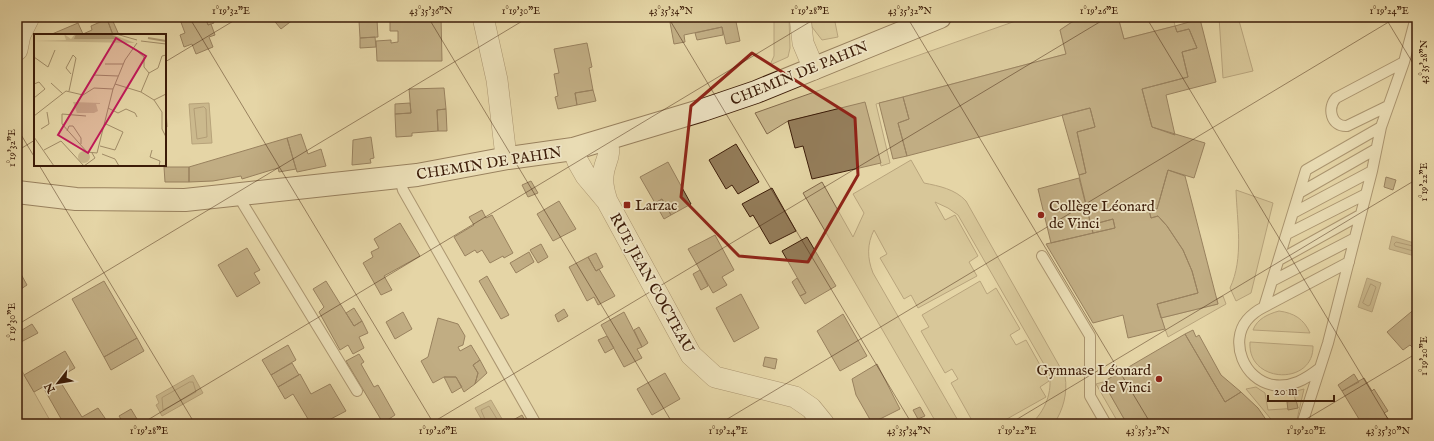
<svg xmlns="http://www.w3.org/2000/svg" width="1434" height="441" font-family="'IM FELL English',serif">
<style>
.green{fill:#c8b68b;stroke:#82694a}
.water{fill:#ac9770;stroke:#7f6646}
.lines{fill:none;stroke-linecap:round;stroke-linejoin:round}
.shore{stroke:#745a3c;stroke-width:1}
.building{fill:#947d5a;stroke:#3c1c08}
.service-casing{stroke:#664a30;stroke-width:12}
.minor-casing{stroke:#664a30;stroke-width:22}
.secondary-casing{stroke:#3c1c08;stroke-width:24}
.service{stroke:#eee4c5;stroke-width:10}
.minor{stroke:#eee4c5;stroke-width:21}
.secondary{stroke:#eee4c5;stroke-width:22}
.marked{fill:none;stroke:#8f2418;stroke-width:3;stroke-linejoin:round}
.ticks{fill:none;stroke:#3c1c08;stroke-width:1;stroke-opacity:0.45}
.poi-dot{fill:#8f2418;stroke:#eee4c5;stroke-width:1.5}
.labels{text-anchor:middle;stroke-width:3.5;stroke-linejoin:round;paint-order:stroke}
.street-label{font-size:15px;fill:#3c1c08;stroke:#eee4c5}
.poi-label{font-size:15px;fill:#3c1c08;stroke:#eee4c5;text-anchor:start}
.inset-river{fill:none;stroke:#ac9770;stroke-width:2}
.inset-road{fill:none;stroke:#a18c67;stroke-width:1}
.view{fill:#c2185b;fill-opacity:0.15;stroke:#c2185b;stroke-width:2}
.inset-edge{fill:none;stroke:#3c1c08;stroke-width:2}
.neatline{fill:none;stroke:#3c1c08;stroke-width:1.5}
.ticks-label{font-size:10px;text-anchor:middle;fill:#3c1c08}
</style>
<rect width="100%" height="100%" fill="#e5d6a6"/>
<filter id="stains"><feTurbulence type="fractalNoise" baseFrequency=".005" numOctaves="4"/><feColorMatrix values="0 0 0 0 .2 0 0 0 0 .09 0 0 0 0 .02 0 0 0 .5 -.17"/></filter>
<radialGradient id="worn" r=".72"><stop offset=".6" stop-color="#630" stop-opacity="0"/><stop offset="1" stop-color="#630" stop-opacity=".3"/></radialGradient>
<path class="green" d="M774 17H789L790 48 788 57 770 65 774 56Z
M811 17H834L838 37 822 40 812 27Z
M1027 17H1089L1072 22 1060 30 1066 54 876 104 890 163 881 166 865 103 788 121 767 134 755 113Z
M1118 17H1173L1175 26 1124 39Z
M1219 17H1238L1253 71 1223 78Z
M911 160 924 183C939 186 955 189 966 201L1065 376C1068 393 1063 410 1054 424H1031C1045 411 1053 392 1049 373L958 215 948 208 935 202 945 220 955 215 978 256 969 262 977 276 918 308 911 295 904 299 880 258 887 254 874 230C867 244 867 258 873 273L960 424H937L803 193 822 182 853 237 864 213 853 194Z
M1236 190 1273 203 1251 293 1236 301 1230 288C1244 258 1237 222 1236 190Z
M980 281 987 294 996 288 1020 329 1010 335 1016 345 1026 340 1049 381 1040 387 1046 397 998 424H984L981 420 974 424 951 383 958 379 952 369 945 373 921 331 929 327 922 315Z
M1223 296 1226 304 1168 337 1161 318 1218 304 1217 299Z
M1279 311C1294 313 1304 319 1310 333L1253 330C1257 319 1268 314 1279 311Z
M1250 342 1313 346C1314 386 1247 384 1250 342Z
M17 363 22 371 52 424H17Z
M1103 382 1127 424H1119L1096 384Z
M1256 387 1265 393 1268 410 1298 408 1293 392 1304 389 1296 424H1275L1246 389Z"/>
<path class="water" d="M209 103 212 143 192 144 189 104Z
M1392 236 1417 244 1415 256 1389 249Z
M1367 278 1381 283 1372 312 1358 307Z
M193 375 203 393 162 416 156 405 159 403 156 396Z
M491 400 505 424H484L475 408Z"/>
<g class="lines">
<path class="shore" d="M204 107 206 109 207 137 197 139 194 109Z
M1417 247 1396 242 1394 244 1395 246 1417 252
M1371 284 1376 287 1370 305 1368 306 1363 303Z
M190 382H193L196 392 163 410 162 398Z
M487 424 481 410 489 406 500 424"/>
</g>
<path class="building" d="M111 17 119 35H113L107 19Z
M179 17H205L208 25 211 24 215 35 209 37 213 47 196 54 192 44 184 47 180 35 185 33Z
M205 17H212L214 23 208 25Z
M271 17H293L294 19 281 29Z
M390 17H441L442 61H377L376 41 391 40V43L398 42V31H390Z
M669 17H735L740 41 726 44 722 27 684 35 685 42 674 44Z
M1089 17H1118L1124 39 1175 26 1177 32 1189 29 1197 48 1182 52 1188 77 1142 89 1152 127 1205 143 1194 178 1168 170 1157 209 1149 210 1151 218 1158 216 1167 226 1183 250 1192 271 1198 293 1157 304 1165 329 1128 338 1123 315 1093 323 1046 244 1115 228 1113 219 1091 225 1079 175 1086 173 1077 132 1095 127 1090 108 907 156 898 123 909 119 903 97 1066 54 1060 30 1072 22Z
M107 19 113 35 52 34 78 23 83 34 92 30 91 26Z
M1200 19 1216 82 1166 95 1175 135 1152 127 1142 89 1188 77 1182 52 1197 48 1189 29 1177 32 1175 26Z
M377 20 378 37 360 38 359 21Z
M722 27 723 35 697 40 695 33Z
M375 37 376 47 360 48V38Z
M587 43 592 67 589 68 593 90 575 93 577 105 558 109 555 97 558 96 554 74 559 73 554 49Z
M444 88 446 109 437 110 438 131 412 133V136L396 137 395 114 411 113 409 89Z
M593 90 596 101 577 105 575 93Z
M165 91 167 127H165Z
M903 97 909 119 898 123 907 156 893 159 879 103Z
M865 102 881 163 812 179 803 146 795 148 788 121Z
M410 103 411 113 395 114V104Z
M1090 108 1095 127 1077 132 1086 173 1079 175 1062 115Z
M446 109 447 131H438L437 110Z
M301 134 308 154 321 149 326 166 297 172 287 138Z
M371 137 374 158 370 159 371 163 352 165 353 140Z
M287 138 296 169 279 172 278 168 242 179 241 176 213 181 189 182V167Z
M736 144 759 182 738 194 732 185 726 189 709 160Z
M668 162 691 204 671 215 662 199 655 203 640 177Z
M164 167H189V182H165Z
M1168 170 1185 176 1218 304 1161 318 1157 304 1198 293 1192 271 1183 250 1167 226 1158 216 1151 218 1149 210 1157 209Z
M1386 177 1396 180 1393 190 1384 187Z
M1079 178 1093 233 1051 243 1038 189Z
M531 181 538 193 528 197 522 185Z
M772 188 796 231 770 244 753 215 750 217 742 204Z
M662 199 671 215 664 219 655 203Z
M559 201 576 229 553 241 537 214Z
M482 210 486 218 492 215 513 253 504 258 503 256 490 263 482 250 477 253 475 250 465 256 454 237 474 225 469 217Z
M1113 219 1115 228 1093 233 1091 225Z
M400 223 420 256 384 276 392 290 381 295 363 263 373 257 371 252 379 248 374 239Z
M715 235 734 270 722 277 727 285 713 293 688 249Z
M807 237 836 286 805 304 800 296 806 293 782 251Z
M541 244 548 257 538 263 530 250Z
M247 248 260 270 254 273 260 283 237 297 218 265Z
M529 252 534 262 516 273 510 263Z
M596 253 603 267 596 271 588 257Z
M588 257 596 271 599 269 615 296 598 305 594 297 587 301 569 267Z
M17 267 27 285 18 291 17 288Z
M700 270 708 286 701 290 693 274Z
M487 276 509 315 501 319 479 281Z
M797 278 806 293 800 296 792 282Z
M104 281 137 338 104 357 72 299Z
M326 281 354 326 362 321 368 333 359 337 364 348 353 354 348 345 340 350 319 312 324 307 313 289Z
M741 294 759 328 734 342 716 308Z
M1417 307V346L1414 349 1410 345 1403 350 1387 332Z
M354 308 362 321 354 326 346 313Z
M564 309 568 316 558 322 555 315Z
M403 312 412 329 395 339 386 322Z
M624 312 642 347 637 349 642 358 624 367 601 325Z
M843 314 867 356 840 371 817 331Z
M438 318 458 324 465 336 463 345 458 347 460 351 471 345 480 360 473 365 478 373 475 384 464 392 456 377H444L433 383 421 361 428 357Z
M32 324 38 333 21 342 17 333Z
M639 327 648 343 642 347 634 330Z
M1193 330 1196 337 1199 335 1221 375 1241 392 1225 402 1185 334Z
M1185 334 1225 402 1241 392 1258 408 1269 424H1127L1103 382Z
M607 336 614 348 605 353 598 340Z
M137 338 144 351 111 370 104 357Z
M288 345 296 360 271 375 262 360Z
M65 351 75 368 58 378 82 417 98 408 107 421 101 424H64L43 387 34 392 24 375Z
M359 354 364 362 361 364 374 387 378 385 395 415 383 423 346 361Z
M765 357 777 359 775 369 763 366Z
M480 360 487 373 475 384 478 373 473 365Z
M292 363 299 375 278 387 271 375Z
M877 364 900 409 872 423 856 395 852 379Z
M665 373 680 399 652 415 637 389Z
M300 374 311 394 330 384 346 411 327 421 329 424H311L293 394 285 399 278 387Z
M1354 374 1359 382 1342 391 1338 385Z
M444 377H456L462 387 452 393Z
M1364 378 1372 391 1374 389 1388 411 1384 413 1389 420 1383 424H1362L1342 391Z
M1296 400 1298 408 1288 410 1287 402Z
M920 407 925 416 918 419 913 410Z
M131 409 140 424H124L119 416Z
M522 415 527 424H515L513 420Z"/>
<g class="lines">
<defs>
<path id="service" d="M1388 106 1347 126C1331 127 1327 108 1336 98L1404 62
M399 176 403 190 536 424
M242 193 243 204 357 391
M1299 193 1376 149
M1293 213 1372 171
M1287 234 1366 194
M1042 256 1090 336V396L1106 424
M1279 260 1360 215
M1272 281 1355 238
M1264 307 1349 262
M1320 368C1306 379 1291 388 1273 385 1244 380 1229 342 1247 320 1252 314 1258 310 1264 307L1306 170 1381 127
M1302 424 1328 343 1372 171 1381 127 1404 62 1416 17"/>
<path id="minor" d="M483 17 497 80 505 148 508 158
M800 17 803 43 814 69
M17 50 20 35 29 17
M606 140C613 157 604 160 603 176 602 185 604 192 607 201
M573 149 578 162 586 176 607 201 691 355 715 377 795 397 811 408 824 424"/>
<path id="secondary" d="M17 192 76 199 185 200 417 175 508 158 573 149 703 110 756 92 940 17"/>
</defs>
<use href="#service" class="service-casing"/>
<use href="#minor" class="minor-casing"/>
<use href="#secondary" class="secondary-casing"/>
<use href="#service" class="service"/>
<use href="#minor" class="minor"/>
<use href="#secondary" class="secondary"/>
</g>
<path d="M0 0H1434V441H0ZM752 53 855 118 858 175 808 262 739 256 681 197 691 106Z" fill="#e5d6a6" fill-opacity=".55" fill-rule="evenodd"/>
<path class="marked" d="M752 53 855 118 858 175 808 262 739 256 681 197 691 106Z"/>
<path class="ticks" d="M189 17 434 424M428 17 673 424M668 17 912 424M907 17 1151 424M1146 17 1391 424M1385 17 1417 70M165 62 240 17M17 128 35 158M17 151 35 140M39 165 195 424M17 325 529 17M141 424 818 17M430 424 1108 17M719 424 1397 17M1009 424 1417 179M1298 424 1417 353"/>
<g class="poi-dot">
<rect x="623" y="201" width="8" height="8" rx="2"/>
<circle cx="1041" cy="215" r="4"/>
<circle cx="1159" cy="379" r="4"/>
</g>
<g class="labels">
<g class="street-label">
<text transform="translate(799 73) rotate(-22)" y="5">CHEMIN DE PAHIN</text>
<text transform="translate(489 163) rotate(-9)" y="5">CHEMIN DE PAHIN</text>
<text transform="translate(652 283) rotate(61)" y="5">RUE JEAN COCTEAU</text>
</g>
<g class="poi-label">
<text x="635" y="210">Larzac</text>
<text x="1049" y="211">Collège Léonard<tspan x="1049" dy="17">de Vinci</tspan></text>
<text x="1151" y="375" text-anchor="end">Gymnase Léonard<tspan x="1151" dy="17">de Vinci</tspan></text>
</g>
</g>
<g transform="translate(34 34)">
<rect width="132" height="132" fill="#e5d6a6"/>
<path d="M30 0 37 5 41 0H78L101 9 0 7 32 6ZM39 68 66 69V70H62L64 77 60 79H43ZM44 123a6 6 0 1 1 12 0a6 6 0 1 1-12 0Z" fill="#c8b68b"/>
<path d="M42 0H76L87 5H40Z" fill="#ac9770"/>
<path class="inset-river" d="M114 4 132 7"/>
<path class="inset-road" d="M82 0 103 6M107 7 132 10M103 17 110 23V33L115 39M0 23 14 33 21 16M71 30H89M115 39 124 34 128 22 132 21M59 41 84 42M17 49 29 60M0 50 5 48 11 55 0 64M81 50 107 58 120 66 128 78V95L132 103M35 57 42 24 39 21 32 34 37 40M107 58 115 39M120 66 132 60M74 74 84 79 92 75 101 79 103 83M0 82 32 57 49 61 60 54 79 55M52 82 28 80V90L53 118 63 119M7 95 15 90 13 78M33 97 35 92H39L47 104V110M0 103 20 132M66 112 81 116 89 98 72 90M10 116 27 107 50 132M118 116 116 123 126 127 125 132M63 119 79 55 91 26 103 9M68 120 81 125 85 132M50 132 61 124 58 119"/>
<path class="view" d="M82 4 112 22 54 119 24 101Z"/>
<rect width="132" height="132" class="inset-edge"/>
</g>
<rect width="1434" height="441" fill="none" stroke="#e5d6a6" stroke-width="44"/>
<g transform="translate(58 383) rotate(239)" stroke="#eee4c5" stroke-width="3" paint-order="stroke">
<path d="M0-3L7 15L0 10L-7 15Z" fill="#3c1c08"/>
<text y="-6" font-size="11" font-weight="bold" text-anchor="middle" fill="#3c1c08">N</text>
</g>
<path d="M1268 395v6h66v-6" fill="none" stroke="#3c1c08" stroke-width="2"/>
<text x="1274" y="395" font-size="12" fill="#3c1c08" stroke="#eee4c5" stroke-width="3" paint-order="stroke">20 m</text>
<rect x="22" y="22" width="1390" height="397" class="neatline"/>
<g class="ticks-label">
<text x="231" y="14">1°19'32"E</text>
<text x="431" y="14">43°35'36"N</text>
<text x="521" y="14">1°19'30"E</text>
<text x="671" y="14">43°35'34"N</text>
<text x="810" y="14">1°19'28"E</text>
<text x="910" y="14">43°35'32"N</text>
<text x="1099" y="14">1°19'26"E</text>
<text x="1389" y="14">1°19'24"E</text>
<text transform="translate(1423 62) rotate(-90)" y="4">43°35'28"N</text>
<text transform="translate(11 148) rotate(-90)" y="4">1°19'32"E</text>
<text transform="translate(1423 182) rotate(-90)" y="4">1°19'22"E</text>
<text transform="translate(11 322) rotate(-90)" y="4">1°19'30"E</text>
<text transform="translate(1423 356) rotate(-90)" y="4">1°19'20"E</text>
<text x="149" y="434">1°19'28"E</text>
<text x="438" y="434">1°19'26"E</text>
<text x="728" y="434">1°19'24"E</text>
<text x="909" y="434">43°35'34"N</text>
<text x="1017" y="434">1°19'22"E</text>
<text x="1148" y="434">43°35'32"N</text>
<text x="1306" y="434">1°19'20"E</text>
<text x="1388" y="434">43°35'30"N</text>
</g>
<rect width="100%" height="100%" filter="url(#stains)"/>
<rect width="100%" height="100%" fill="url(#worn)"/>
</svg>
